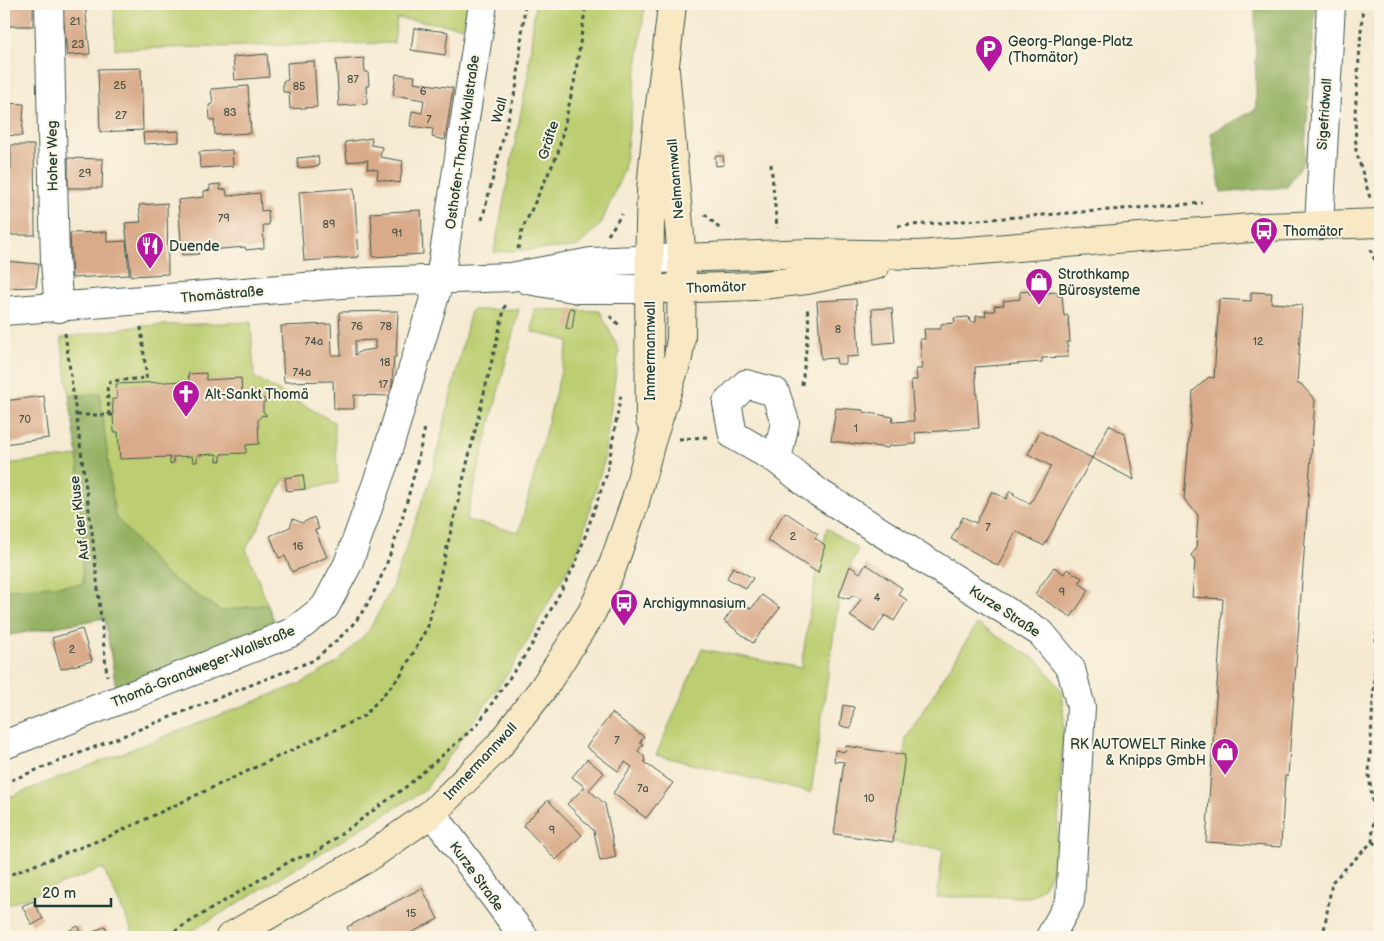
<svg xmlns="http://www.w3.org/2000/svg" width="1384" height="941" font-family="'Balsamiq Sans',sans-serif">
<style>
.green{fill:#bcce71;stroke:#6e8652}
.forest{fill:#95b163;stroke:#5a774c}
.building{fill:#d9ab8a;fill-rule:evenodd}
.lines{fill:none;stroke-linecap:round;stroke-linejoin:round}
.street-casing{stroke:#3f574c;stroke-width:30}
.secondary-casing{stroke:#3f574c;stroke-width:30}
.path{stroke:#3f574c;stroke-width:3;stroke-dasharray:4 4;stroke-linecap:butt}
.street{stroke:#fff;stroke-width:28}
.secondary{stroke:#f8e8c3;stroke-width:28}
.labels{text-anchor:middle;stroke-width:4;stroke-linejoin:round;paint-order:stroke}
.number-label{font-size:11px;fill:#4e584a}
.poi-label{font-size:14px;fill:#1f3d34;stroke:#fcf5e5;text-anchor:start}
.street-label{font-size:14px;fill:#1f3d34;stroke:#fcf5e5}
</style>
<rect width="100%" height="100%" fill="#fcf5e5"/>
<filter id="ink" filterUnits="userSpaceOnUse"><feTurbulence type="fractalNoise" baseFrequency=".02" numOctaves="2"/><feDisplacementMap in="SourceGraphic" scale="10" xChannelSelector="R" yChannelSelector="G"/><feConvolveMatrix kernelMatrix="1 2 1 2 8 2 1 2 1" color-interpolation-filters="sRGB"/></filter>
<filter id="wash" filterUnits="userSpaceOnUse"><feTurbulence type="fractalNoise" baseFrequency=".0096" numOctaves="4" result="noise"/><feDisplacementMap in="SourceGraphic" scale="20" xChannelSelector="R" yChannelSelector="G"/><feGaussianBlur stdDeviation="1.12" result="paint"/><feColorMatrix in="noise" values="0 0 0 0 0 0 0 0 0 0 0 0 0 0 0 0 0 1.4 0 .05"/><feComposite in="paint" operator="in"/></filter>
<g filter="url(#wash)">
<rect width="100%" height="100%" fill="#f5ead1"/>
<path class="green" d="M114 4H468L463 27 397 18 394 43 115 49Z
M535 4H645L624 170 601 224 577 247 494 252 528 75Z
M519 309 466 520 519 532 569 341 532 332 534 309 600 311 619 350 603 465 578 550 513 666 425 790 182 937H135L103 868 4 906V799L302 683 338 662 369 630 391 590 431 478 471 310Z
M251 322 254 377 334 422 338 483 305 489 303 476 285 478 246 549 277 628 117 694 105 618 4 636V464L78 456 61 338 140 326Z
M827 528 858 549 840 590 811 793 656 755 702 649 801 668 814 585Z
M977 624 1040 662 1061 690 1064 719 1056 860C1050 876 1046 889 1030 897H937L943 849 893 842 906 738Z"/>
<path class="forest" d="M1255 4H1316L1304 161 1287 187 1221 193 1211 133 1256 109Z
M100 393 115 516 164 573 221 611 267 604 277 628 117 694 105 618 4 636V589L83 584 78 457 69 396Z"/>
<g id="blocks">
<path class="building" d="M4 4H33V26H4Z
M62 4H85L90 54 67 55Z
M414 28 448 32 445 55 411 50Z
M267 54 269 77 235 80 233 57Z
M364 58 365 72H368L369 86H366L367 104 339 106 336 60Z
M314 61 317 107 290 109 289 92H283V81L288 80 287 63Z
M141 68 143 130 100 132 98 69Z
M396 74 415 76 414 82 453 88 445 140 432 137 433 129 410 126 412 111 422 113 424 100 393 95Z
M248 86 251 133 215 135 214 120H210L209 105 213 104 211 89Z
M4 103 24 104 22 136 4 135Z
M179 131V142L144 144 143 133Z
M372 138 371 145 382 147 380 157 403 161 400 183 377 179 378 170 367 168 368 160 347 162 345 142Z
M11 145H34L35 235H4V170H11Z
M232 150 233 166 200 168 199 152Z
M318 156 319 166 298 168 297 158Z
M715 156H723L724 165 716 166Z
M68 158 103 159 102 188H68Z
M220 184V190L226 189 227 196 260 193 261 211 268 210 269 225H263L264 248 246 250 245 247 198 251 199 254 182 255 178 200 204 197V191L210 190V185Z
M354 188 359 257 304 261 299 192Z
M167 203 168 274 131 276 125 223 141 222 139 205Z
M421 210 423 254 373 257 371 213Z
M107 232V242L126 241 129 275 72 278 70 233Z
M4 261 39 264 36 287 4 288Z
M1029 291V294L1057 292 1058 296H1062L1064 316 1068 315 1070 342H1067L1068 357 1042 358V362L975 367 979 428 915 433 916 444 889 446 888 448 831 441 836 408 863 410V412L893 417 892 422 914 421 911 380H917L916 369H922L920 339H925L924 329H941V324L955 323 954 318 969 317 970 322H976V316H986L985 311H995L994 306 1004 305 1003 301 1020 299V292Z
M1251 292 1272 293 1271 303 1302 305 1297 384H1301L1315 400 1288 776H1285L1281 847 1206 842 1223 599 1192 597 1195 562 1191 555 1196 549 1198 515 1184 499 1193 391 1209 377 1214 378 1219 299 1251 301Z
M856 299 859 356 846 357V364H837L836 358 821 359 817 301Z
M570 308 575 309 572 329 566 328Z
M892 308 895 342 874 344 872 309Z
M398 311 396 357H394L391 396 354 395V409H334L333 381 284 382 281 326 331 324 332 355H341L339 312ZM375 340V349L361 351 355 355V341Z
M206 373V380L241 378 242 394 252 393 253 390 261 401 264 398 266 401 263 403V412L266 414V416L262 415 258 420 259 444 246 445V453L221 454V461H217V454L197 455V462H193L192 456 173 457 174 463 170 464V457L120 459 118 432H114L112 399H117L116 384 189 381 188 374Z
M44 396 49 438 4 444V401Z
M1109 425 1125 434 1134 480 1092 458Z
M1040 431 1092 458 1044 546 1016 531 998 566 951 539 963 517 976 523 992 491 1006 499 1010 491 1014 493 1013 495 1030 504 1051 466 1028 454Z
M303 475 305 489 287 491 285 478Z
M785 512 818 534 815 538 825 545 818 573 767 540Z
M314 517 319 529 315 530 327 557 292 572 285 556 279 558 270 536 290 527 293 519 302 523Z
M866 564 902 588 898 594 907 600 894 621 885 615 874 632 850 616 861 599 853 595 849 599 839 596 850 566 860 573Z
M733 567 753 578 746 589 727 578Z
M1054 567 1064 574 1067 569 1082 578 1079 583 1089 590 1071 617 1035 594Z
M762 595 780 608 753 643 724 621 739 601 751 609Z
M82 629 92 661 61 669 52 638Z
M843 705 854 707 851 728 840 726Z
M612 713 644 737 640 742 643 744 638 751 644 756 645 763 673 783 646 818 613 793 632 767 625 762 618 771 586 747Z
M846 746 905 755 893 842 834 834 844 762 834 761 835 750 845 752Z
M587 759 604 773 589 790 605 804 616 857 600 861 594 831 567 804 585 787 572 777Z
M548 800 582 835 556 860 523 825Z
M422 888 438 919 403 937H352L347 927Z
M33 901 43 919 32 925 22 906Z
M78 926 84 937 105 926 111 937H64L62 934Z"/>
</g>
</g>
<g filter="url(#ink)">
<use href="#blocks" fill-opacity="0" stroke="#3f574c" stroke-width="1"/>
<g class="lines">
<defs>
<path id="street" d="M49 4 55 261 59 308
M1319 225 1331 4
M528 280 579 289H649
M4 311 368 282 511 277 591 262 682 258
M777 460 733 435 727 403 746 384 775 392 785 422 777 460 819 493 1041 633 1071 669 1081 707 1070 901 1050 937
M4 745 293 632 325 607 348 564 384 463 440 279 483 4
M432 813 524 937"/>
<path id="secondary" d="M682 258 810 253 919 255 1263 227 1380 223
M666 289 754 286 807 280 876 265
M650 420C649 344 648 268 651 192 655 129 666 67 672 4
M230 937 369 857 432 813 498 747 544 687 592 612 612 568 635 502 651 442 678 358 681 338 682 258 665 70"/>
</defs>
<use href="#street" class="street-casing"/>
<use href="#secondary" class="secondary-casing"/>
<path class="path" d="M1363 4 1355 114 1356 151 1370 198
M771 164 777 228
M705 214 720 229
M482 220 517 84 525 4
M898 226 1202 203
M608 235 622 214
M518 249 522 230 558 153 574 83 586 4
M1371 249V253L1380 268
M610 316 621 327
M141 327 147 382
M65 333 92 532 107 676
M802 385 809 323 807 307
M77 415H113
M109 415 107 385 111 381 146 378
M679 439 707 437
M4 783 314 660C326 649 342 637 353 624 390 582 412 484 425 428
M1372 842 1380 846
M4 877 110 836 364 716 401 675 428 626 506 302
M169 937 173 932 292 860 315 853 407 786 477 725 530 648 575 565 607 473 621 394
M1323 937 1332 882 1372 842 1374 814 1369 775 1380 569"/>
<use href="#street" class="street"/>
<use href="#secondary" class="secondary"/>
</g>
</g>
<defs>
<symbol id="parking-pin" viewBox="-11 -11 22 30"><path d="M0 17L-7.5 6A9.5 9.5 0 1 1 7.5 6Z" fill="#b5179e" stroke="#fcf5e5"/><path d="M-3.5-5.5H1a3.5 3.5 0 0 1 0 7H-1V5.5H-3.5ZM-1-3.4V-.6H.8a1.4 1.4 0 0 0 0-2.8Z" fill="#fff"/></symbol>
<symbol id="bus-pin" viewBox="-11 -11 22 30"><path d="M0 17L-7.5 6A9.5 9.5 0 1 1 7.5 6Z" fill="#b5179e" stroke="#fcf5e5"/><path d="M-5-6H5V4H4V6H2V4H-2V6H-4V4H-5ZM-3.5-4V0h7V-4ZM-3.5 1.2v1.5H-2V1.2ZM2 1.2v1.5H3.5V1.2Z" fill="#fff"/></symbol>
<symbol id="restaurant-pin" viewBox="-11 -11 22 30"><path d="M0 17L-7.5 6A9.5 9.5 0 1 1 7.5 6Z" fill="#b5179e" stroke="#fcf5e5"/><path d="M-5-6h1v4h1v-4h1v4h1v-4h1v5L-1.5 .5V6h-2V.5L-5-1ZM5-6V6H3V1.5H1.5Q1.5-4 5-6Z" fill="#fff"/></symbol>
<symbol id="shop-pin" viewBox="-11 -11 22 30"><path d="M0 17L-7.5 6A9.5 9.5 0 1 1 7.5 6Z" fill="#b5179e" stroke="#fcf5e5"/><path d="M-5-2.5h2.3a2.7 3.5 0 0 1 5.4 0H5L5.5 6h-11ZM-1.5-2.5h3a1.5 2.3 0 0 0-3 0Z" fill="#fff"/></symbol>
<symbol id="church-pin" viewBox="-11 -11 22 30"><path d="M0 17L-7.5 6A9.5 9.5 0 1 1 7.5 6Z" fill="#b5179e" stroke="#fcf5e5"/><path d="M-1.2-6h2.4v3.5h3.3v2.4h-3.3V6h-2.4V-.1h-3.3v-2.4h3.3Z" fill="#fff"/></symbol>
</defs>
<g fill-rule="evenodd">
<use href="#parking-pin" x="973" y="33" width="32" height="43"/>
<use href="#bus-pin" x="1248" y="215" width="32" height="43"/>
<use href="#restaurant-pin" x="134" y="230" width="32" height="43"/>
<use href="#shop-pin" x="1023" y="266" width="32" height="43"/>
<use href="#church-pin" x="170" y="378" width="32" height="43"/>
<use href="#bus-pin" x="608" y="587" width="32" height="43"/>
<use href="#shop-pin" x="1209" y="736" width="32" height="43"/>
</g>
<g class="labels">
<g class="number-label">
<text x="75" y="25">21</text>
<text x="78" y="48">23</text>
<text x="353" y="83">87</text>
<text x="120" y="89">25</text>
<text x="299" y="90">85</text>
<text x="423" y="95">6</text>
<text x="230" y="116">83</text>
<text x="121" y="119">27</text>
<text x="429" y="123">7</text>
<text x="85" y="177">29</text>
<text x="224" y="222">79</text>
<text x="329" y="228">89</text>
<text x="397" y="237">91</text>
<text x="357" y="330">76</text>
<text x="386" y="330">78</text>
<text x="838" y="333">8</text>
<text x="314" y="345">74a</text>
<text x="1258" y="345">12</text>
<text x="385" y="366">18</text>
<text x="302" y="376">74a</text>
<text x="383" y="388">17</text>
<text x="25" y="423">70</text>
<text x="856" y="432">1</text>
<text x="988" y="531">7</text>
<text x="793" y="540">2</text>
<text x="298" y="550">16</text>
<text x="1062" y="596">9</text>
<text x="877" y="601">4</text>
<text x="72" y="653">2</text>
<text x="617" y="744">7</text>
<text x="643" y="792">7a</text>
<text x="869" y="802">10</text>
<text x="552" y="834">9</text>
<text x="411" y="917">15</text>
</g>
<g class="poi-label">
<text x="1008" y="46">Georg-Plange-Platz<tspan x="1008" dy="16">(Thomätor)</tspan></text>
<text x="1283" y="236">Thomätor</text>
<text x="169" y="251">Duende</text>
<text x="1058" y="279">Strothkamp<tspan x="1058" dy="16">Bürosysteme</tspan></text>
<text x="205" y="399">Alt-Sankt Thomä</text>
<text x="643" y="608">Archigymnasium</text>
<text x="1206" y="749" text-anchor="end">RK AUTOWELT Rinke<tspan x="1206" dy="16">&amp; Knipps GmbH</tspan></text>
</g>
<g class="street-label">
<text transform="translate(499 110) rotate(-75)" y="5">Wall</text>
<text transform="translate(1324 114) rotate(-86)" y="5">Sigefridwall</text>
<text transform="translate(548 140) rotate(-73)" y="5">Gräfte</text>
<text transform="translate(462 142) rotate(-82)" y="5">Osthofen-Thomä-Wallstraße</text>
<text transform="translate(52 156) rotate(-91)" y="5">Hoher Weg</text>
<text transform="translate(675 179) rotate(-95)" y="5">Nelmannwall</text>
<text transform="translate(716 287) rotate(-2)" y="5">Thomätor</text>
<text transform="translate(222 294) rotate(-5)" y="5">Thomästraße</text>
<text transform="translate(650 351) rotate(-90)" y="5">Immermannwall</text>
<text transform="translate(79 518) rotate(-97)" y="5">Auf der Kluse</text>
<text transform="translate(1005 611) rotate(33)" y="5">Kurze Straße</text>
<text transform="translate(203 666) rotate(-22)" y="5">Thomä-Grandweger-Wallstraße</text>
<text transform="translate(480 761) rotate(-47)" y="5">Immermannwall</text>
<text transform="translate(477 876) rotate(54)" y="5">Kurze Straße</text>
</g>
</g>
<rect width="1384" height="941" fill="none" stroke="#fcf5e5" stroke-width="20"/>
<path d="M35 898v8h76v-8" fill="none" stroke="#1f3d34" stroke-width="2.5"/>
<text x="42" y="898" font-size="15" fill="#1f3d34" stroke="#fcf5e5" stroke-width="4" paint-order="stroke">20 m</text>
</svg>
